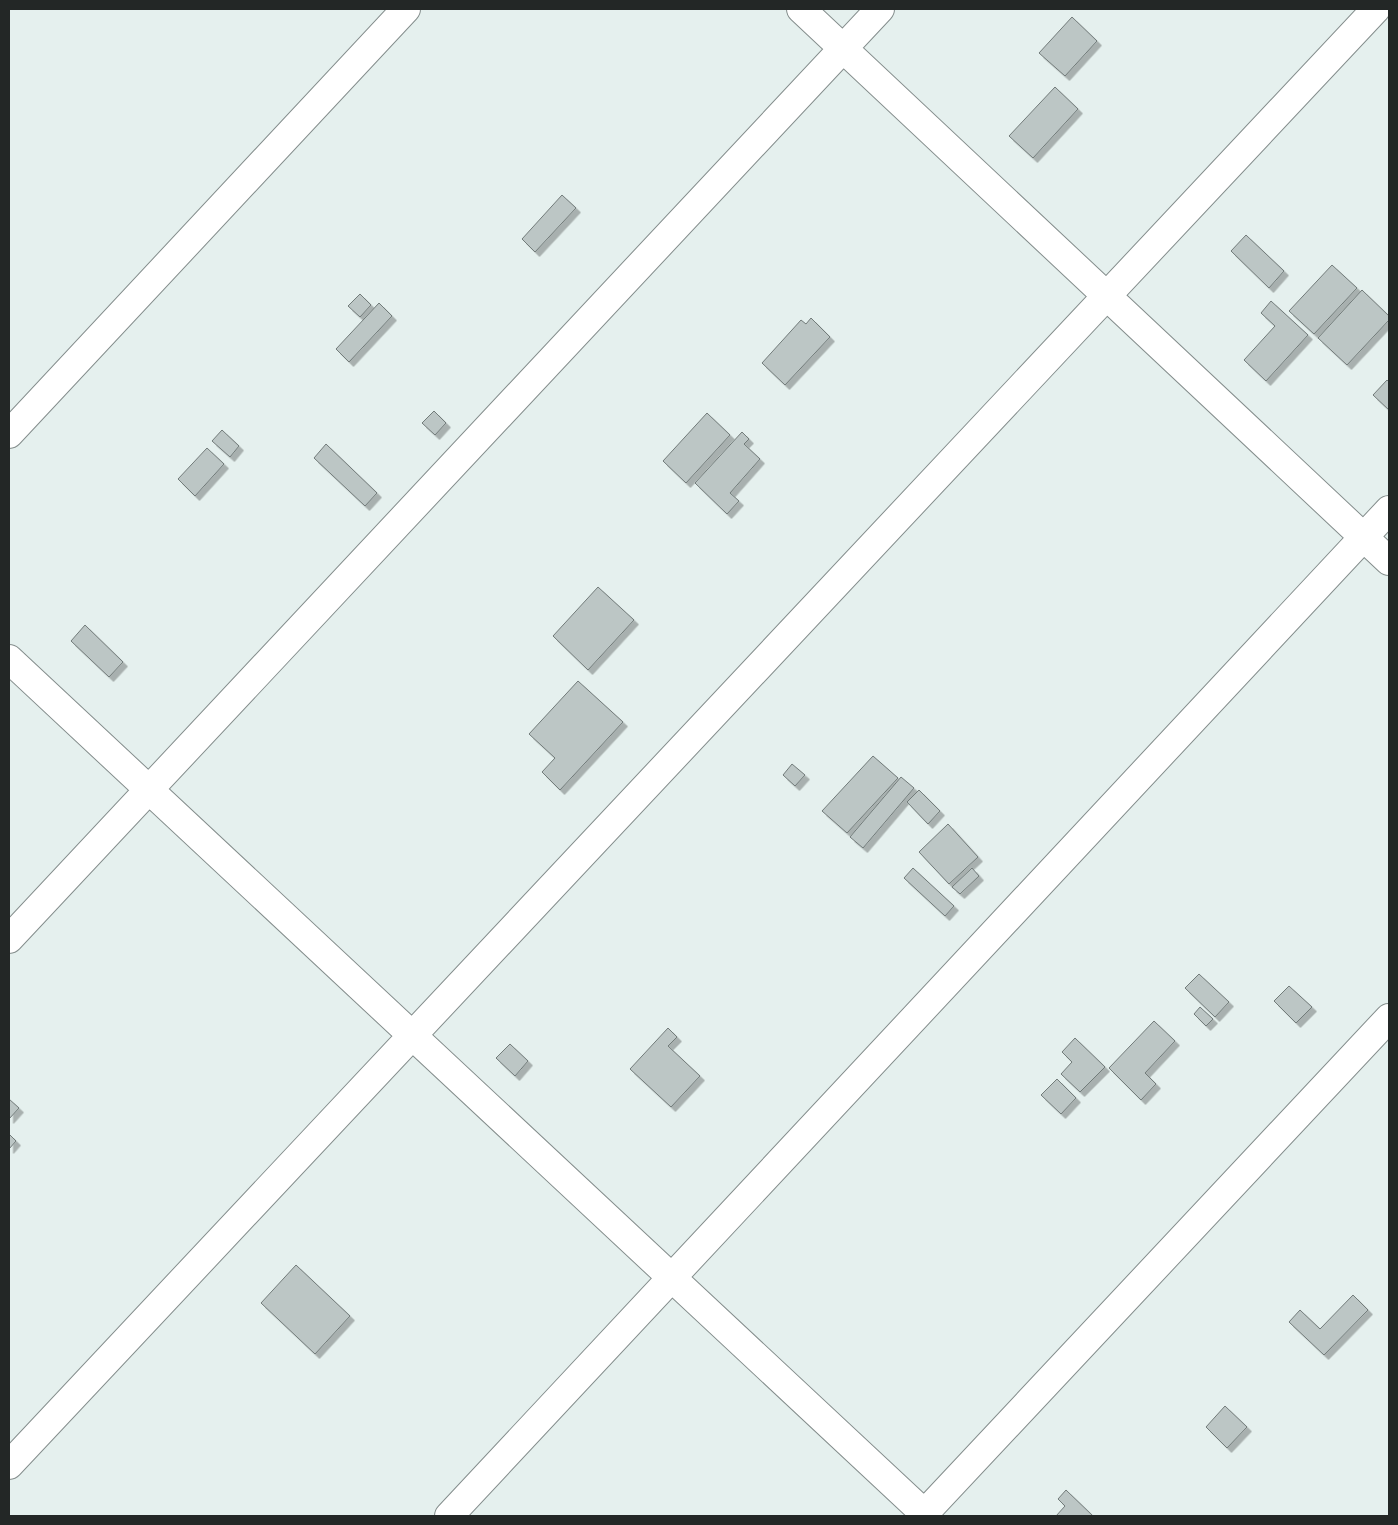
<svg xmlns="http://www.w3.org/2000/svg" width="1398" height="1525" font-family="Karla,sans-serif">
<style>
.building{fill:#bcc6c5;stroke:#727b7a;filter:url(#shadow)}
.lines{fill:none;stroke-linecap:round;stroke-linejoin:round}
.street-casing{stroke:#848d8c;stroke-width:30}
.street{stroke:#fff;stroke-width:28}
</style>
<defs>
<filter id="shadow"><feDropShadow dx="4.5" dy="4.5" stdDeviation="0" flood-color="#0004"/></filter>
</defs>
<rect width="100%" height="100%" fill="#e5f0ee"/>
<path class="building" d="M1072 17 1097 41 1065 76 1039 53Z
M1055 87 1078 109 1033 158 1009 136Z
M562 195 576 208 535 252 522 239Z
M1246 235 1284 271 1269 288 1231 251Z
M1332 265 1357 288 1314 334 1289 311Z
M1362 290 1389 316V320L1347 365 1318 338Z
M360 294 371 305 360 317 348 306Z
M1271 301 1308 335 1266 381 1244 360 1275 326 1261 313Z
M379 303 392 316 349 362 336 349Z
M811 318 830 337 785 385 762 363 801 320 806 324Z
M1387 380 1389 382V410L1373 395Z
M434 411 446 423 435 435 422 423Z
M707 413 730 435 686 483 663 461Z
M222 430 239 446 230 457 212 441Z
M742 432 749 439 744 444 760 459 730 493 739 501 727 514 695 483Z
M326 444 377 493 365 506 314 458Z
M207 448 224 464 195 496 178 479Z
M598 587 634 620 588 670 553 636Z
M85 625 123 662 109 677 71 641Z
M578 681 623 722 560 790 542 772 555 758 529 734Z
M873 756 898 778 847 833 822 811Z
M792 764 805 775 795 786 783 775Z
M901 777 914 788 863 848 850 837Z
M919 790 940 811 928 824 907 802Z
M948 824 978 857 949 884 919 852Z
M913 868 954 906 945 916 904 878Z
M972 868 979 876 960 894 952 887Z
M1199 974 1229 1002 1215 1017 1185 988Z
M1289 986 1312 1007 1296 1023 1274 1001Z
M1200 1007 1213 1019 1206 1026 1194 1014Z
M1154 1021 1175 1041 1145 1073 1156 1084 1141 1100 1109 1068Z
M668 1028 677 1037 668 1046 700 1076 671 1107 630 1069Z
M1075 1038 1105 1067 1080 1092 1061 1074 1072 1062 1062 1052Z
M510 1044 528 1061 515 1076 496 1058Z
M1057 1079 1076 1098 1061 1114 1041 1095Z
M9 1099 19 1108 9 1119Z
M9 1134 16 1141 9 1149Z
M296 1265 350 1316 315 1354 261 1303Z
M1353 1295 1368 1310 1324 1355 1289 1322 1300 1310 1320 1329Z
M1225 1406 1247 1427 1227 1448 1206 1427Z
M1066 1490 1093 1516H1056L1065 1506 1058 1499Z"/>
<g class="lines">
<defs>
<path id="street" d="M801 9 1389 561
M9 434 406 9
M9 659 927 1516
M9 939 880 9
M9 1465 1376 9
M449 1516 1389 510
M922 1516 1389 1018"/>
</defs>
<use href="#street" class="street-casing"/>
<use href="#street" class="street"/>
</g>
<rect width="1398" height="1525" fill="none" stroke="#232726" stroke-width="20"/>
</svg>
